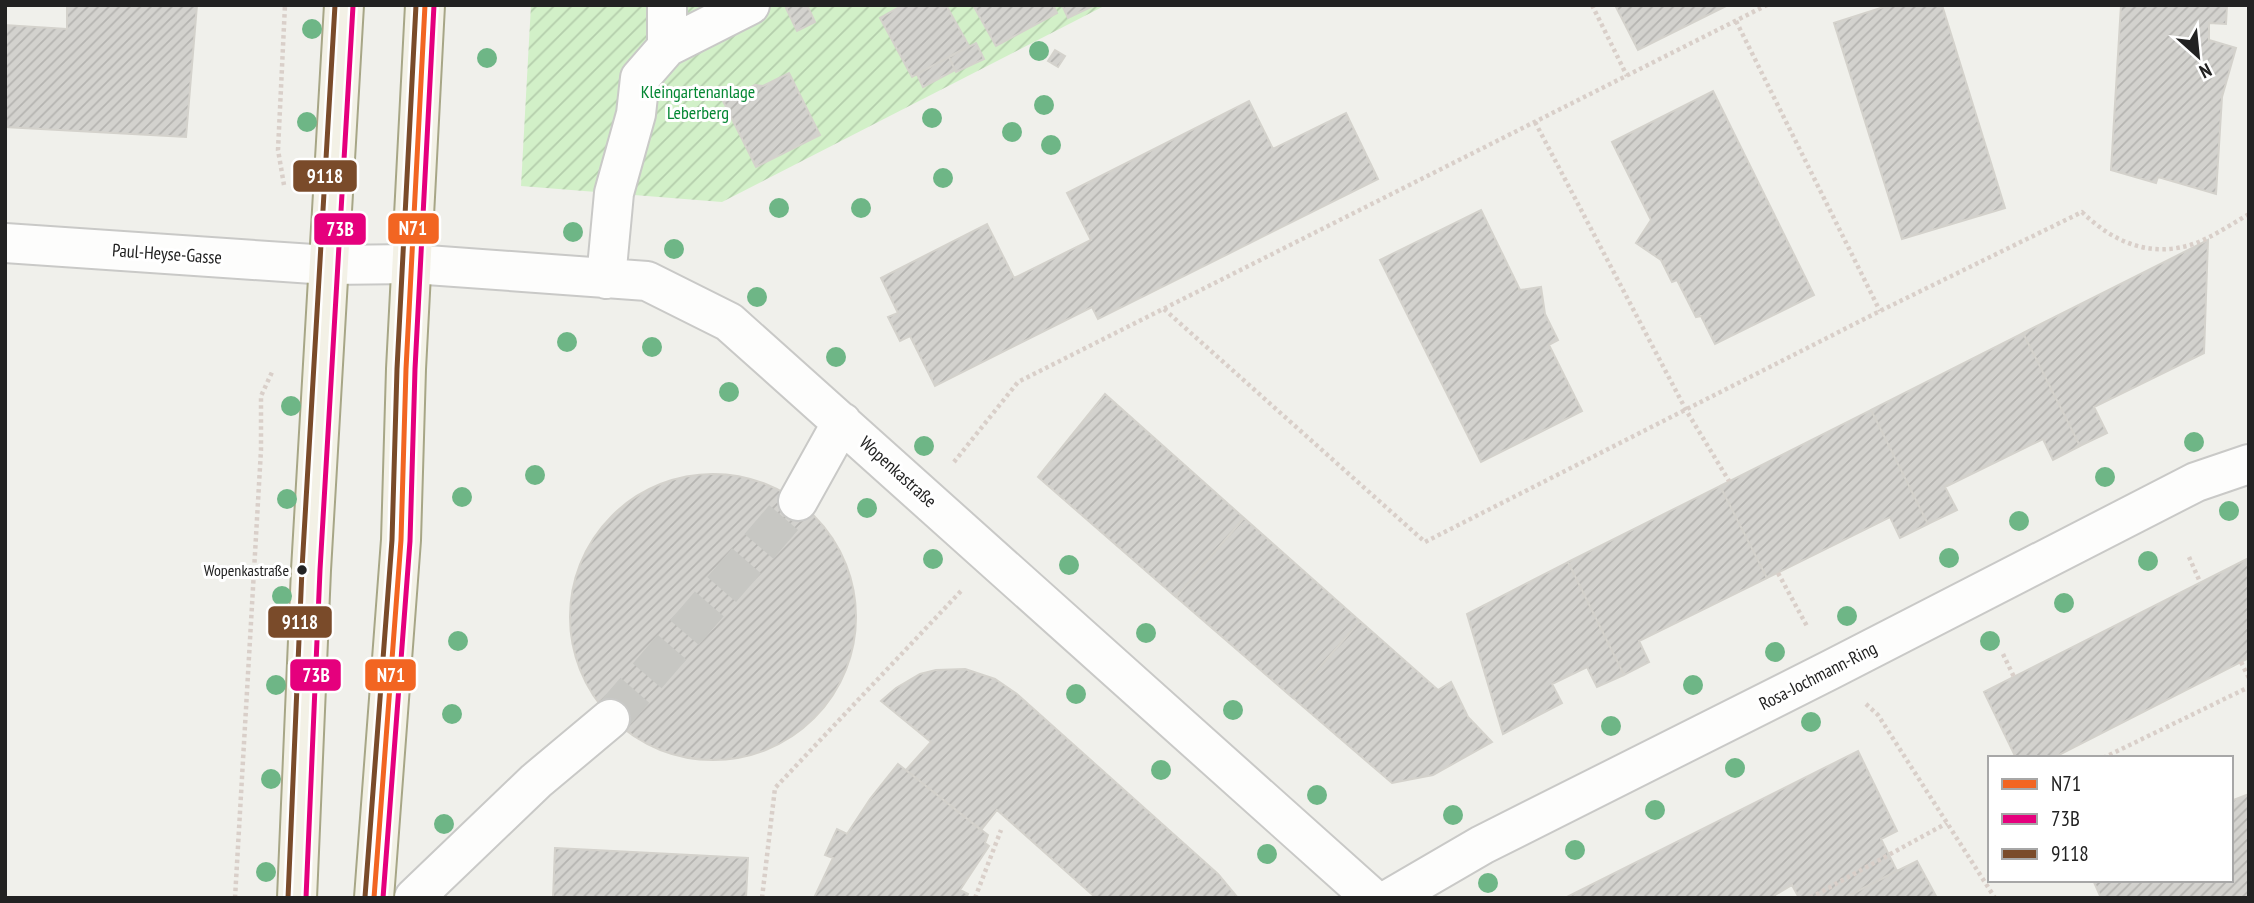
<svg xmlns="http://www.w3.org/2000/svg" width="2254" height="903" font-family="'PT Sans Narrow',sans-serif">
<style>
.garden{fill:url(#garden-furrows)}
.building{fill:url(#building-hatch);stroke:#d4d2cc;stroke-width:2}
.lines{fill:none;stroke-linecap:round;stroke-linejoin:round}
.minor-tunnel{stroke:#c7c7c3;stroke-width:38;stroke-dasharray:38 19;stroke-linecap:butt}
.minor-casing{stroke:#c9c9c7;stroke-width:42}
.major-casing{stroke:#a7a686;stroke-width:42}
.path{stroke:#d9cfc9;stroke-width:4.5;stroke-dasharray:3.5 3.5;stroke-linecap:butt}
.minor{stroke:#fdfdfc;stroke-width:38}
.major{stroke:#f3f1e6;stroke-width:38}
.bus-1-casing{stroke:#fff;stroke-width:10}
.bus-2-casing{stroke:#fff;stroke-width:10}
.bus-3-casing{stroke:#fff;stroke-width:10}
.bus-1{stroke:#f26522;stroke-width:5}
.bus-2{stroke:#e5007d;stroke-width:5}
.bus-3{stroke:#7a4b2a;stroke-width:5}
.tree{fill:#6eb686}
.bus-dot{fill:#222;stroke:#fff;stroke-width:2.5}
.labels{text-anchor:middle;stroke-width:6;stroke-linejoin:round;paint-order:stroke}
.bus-label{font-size:16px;fill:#222;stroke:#fff;text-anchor:end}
.park-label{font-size:18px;fill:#048733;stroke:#fff}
.street-label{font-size:18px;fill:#222;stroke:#fff}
.line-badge{stroke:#fff;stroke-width:2.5}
.badge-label{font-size:19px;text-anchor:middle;font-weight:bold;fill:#fff}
</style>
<defs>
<pattern id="garden-furrows" width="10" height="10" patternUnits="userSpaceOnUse" patternTransform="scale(1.75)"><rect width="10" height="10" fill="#d2f0c8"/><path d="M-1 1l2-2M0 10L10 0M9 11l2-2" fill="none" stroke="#b4ceac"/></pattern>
<pattern id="building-hatch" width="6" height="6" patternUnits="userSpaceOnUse" patternTransform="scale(1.75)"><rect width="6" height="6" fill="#d3d2ce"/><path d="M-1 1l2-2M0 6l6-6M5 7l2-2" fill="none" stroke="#b5b4b1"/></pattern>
</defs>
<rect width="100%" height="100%" fill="#f0f0eb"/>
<path class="garden" d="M531 5H1106L722 202 521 186Z"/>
<path class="building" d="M67 5H197L186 137 5 127V25L67 29Z
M792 5H807L815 22 797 31 786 8Z
M903 5H946L969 46 912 77 880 18Z
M973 5H1053L1057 13 996 46Z
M1062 5H1095L1068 18Z
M1615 5H1728L1638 50Z
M1890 5H1942L2005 208 1902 239 1834 23Z
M2121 5H2227L2226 24 2209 23V40L2236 48 2222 97 2216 194 2158 177 2156 183 2111 170Z
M976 43 984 59 956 72 949 57Z
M1055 50 1065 56 1058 67 1048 61Z
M949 57 955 70 923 87 917 74Z
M789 73 820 135 756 167 723 101 755 85 763 86Z
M1713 91 1814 295 1715 344 1701 316 1696 317 1677 280 1672 282 1661 260 1636 243 1651 220 1612 142Z
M1249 101 1273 149 1346 113 1378 179 1098 319 1092 307 935 386 910 336 900 341 888 317 898 313 881 278 987 224 1014 278 1091 240 1067 193Z
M1481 210 1520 290 1541 287 1545 314 1558 340 1549 345 1582 411 1481 462 1380 260Z
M2208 240 2204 353 2094 407 2107 433 2080 446 2023 333Z
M2023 333 2080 446 2053 460 2043 439 1945 487 1957 510 1928 524 1871 410Z
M1105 394 1244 518 1176 597 1038 477Z
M1871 410 1928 524 1900 538 1890 517 1767 578 1720 486Z
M570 617a143 143 0 1 1 286 0a143 143 0 1 1-286 0Z
M1720 486 1767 578 1639 641 1649 662 1624 675 1568 562Z
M1244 518 1360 621 1293 698 1176 597Z
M2249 558V658L2053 758H2016L1984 692Z
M1568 562 1624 675 1597 687 1587 667 1552 684 1562 703 1503 734 1467 614Z
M1360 621 1438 690 1451 682 1468 717 1492 742 1433 775 1392 783 1293 698Z
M965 669 995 679 1017 694 1218 874 1238 898H1096L997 810 981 830 906 770 931 742 881 701 896 688 920 674 936 670Z
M1858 751 1897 831 1881 839 1897 871 1844 898H1799L1792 885 1775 895 1776 898H1565Z
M898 764 988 835 985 843 989 846 960 890 968 894 966 898H814L833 858 825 855 837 829 847 834 870 799Z
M2249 794V898H2101L2093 880H2231V801Z
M555 848 748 858 746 898H553Z
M1917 861 1937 898H1844L1897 871Z"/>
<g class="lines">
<path class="minor-tunnel" d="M610 719 798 501"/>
<defs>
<path id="minor" d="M667 5V47L750 5
M5 243 328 265 413 264 647 281 729 322 1372 898
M606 279 614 193 636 114 640 78 667 47
M798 501 842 422
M414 898 536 781 610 719
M1391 898 1482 845 1832 669 2196 482 2249 464"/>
<path id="major" d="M297 898 311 570 344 5
M374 898 401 540 406 369 425 5"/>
</defs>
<use href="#minor" class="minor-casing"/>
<use href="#major" class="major-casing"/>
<path class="path" d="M1592 5 1627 76
M1736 21 1880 311
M1535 122 1686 410 1729 481
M284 185 278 150 285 5
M1164 309 1425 542 1880 311 2082 212C2114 243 2152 259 2196 243 2214 236 2232 224 2249 214
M954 462 1018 382 1767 5
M2189 557 2200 582
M1778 573 1808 628
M2003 654 2014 677
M2241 662 2249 678
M1866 704 1878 715 1995 898
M2057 756 2058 758
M2103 758 2249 687
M235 898 261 450V396L273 370
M762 898 775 788 961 591
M975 898 1001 830
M1810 898 1947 823"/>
<use href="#minor" class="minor"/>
<use href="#major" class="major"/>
<defs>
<path id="bus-1" d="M374 898 401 540 406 369 425 5"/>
<path id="bus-2" d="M306 898 320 570 353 6
M383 898 410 541 415 369 434 5"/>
<path id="bus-3" d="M365 897 392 540 397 369 416 5
M288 898 302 569 335 5"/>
</defs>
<use href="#bus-1" class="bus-1-casing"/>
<use href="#bus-2" class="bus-2-casing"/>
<use href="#bus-3" class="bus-3-casing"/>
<use href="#bus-1" class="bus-1"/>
<use href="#bus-2" class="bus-2"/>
<use href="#bus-3" class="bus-3"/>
</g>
<g class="tree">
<circle cx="312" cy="29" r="10"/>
<circle cx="1039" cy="51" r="10"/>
<circle cx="487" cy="58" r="10"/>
<circle cx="1044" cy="105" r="10"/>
<circle cx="932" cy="118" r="10"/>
<circle cx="307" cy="122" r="10"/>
<circle cx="1012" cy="132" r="10"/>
<circle cx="1051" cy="145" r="10"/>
<circle cx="943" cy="178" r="10"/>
<circle cx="779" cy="208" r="10"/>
<circle cx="861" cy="208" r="10"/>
<circle cx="573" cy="232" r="10"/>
<circle cx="674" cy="249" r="10"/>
<circle cx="757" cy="297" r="10"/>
<circle cx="567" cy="342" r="10"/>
<circle cx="652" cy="347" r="10"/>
<circle cx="836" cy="357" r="10"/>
<circle cx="729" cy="392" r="10"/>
<circle cx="291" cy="406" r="10"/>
<circle cx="2194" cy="442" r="10"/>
<circle cx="924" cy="446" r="10"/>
<circle cx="535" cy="475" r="10"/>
<circle cx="2105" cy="477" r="10"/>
<circle cx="462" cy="497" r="10"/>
<circle cx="287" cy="499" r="10"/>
<circle cx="867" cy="508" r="10"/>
<circle cx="2229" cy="511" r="10"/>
<circle cx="2019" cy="521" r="10"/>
<circle cx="1949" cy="558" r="10"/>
<circle cx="933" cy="559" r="10"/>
<circle cx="2148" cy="561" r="10"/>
<circle cx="1069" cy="565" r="10"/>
<circle cx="282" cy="596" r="10"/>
<circle cx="2064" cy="603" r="10"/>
<circle cx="1847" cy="616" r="10"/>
<circle cx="1146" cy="633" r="10"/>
<circle cx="458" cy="641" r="10"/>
<circle cx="1990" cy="641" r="10"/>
<circle cx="1775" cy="652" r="10"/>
<circle cx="276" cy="685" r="10"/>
<circle cx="1693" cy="685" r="10"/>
<circle cx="1076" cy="694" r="10"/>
<circle cx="1233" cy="710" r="10"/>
<circle cx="452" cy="714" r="10"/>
<circle cx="1811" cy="722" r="10"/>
<circle cx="1611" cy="726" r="10"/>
<circle cx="1735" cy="768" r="10"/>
<circle cx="1161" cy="770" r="10"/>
<circle cx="271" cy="779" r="10"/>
<circle cx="1317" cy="795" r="10"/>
<circle cx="1655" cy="810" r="10"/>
<circle cx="1453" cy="815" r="10"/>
<circle cx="444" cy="824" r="10"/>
<circle cx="1575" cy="850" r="10"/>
<circle cx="1267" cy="854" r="10"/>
<circle cx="266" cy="872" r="10"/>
<circle cx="1488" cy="883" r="10"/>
</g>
<circle class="bus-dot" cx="302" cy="570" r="6"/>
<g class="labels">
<g class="bus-label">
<text x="289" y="576">Wopenkastraße</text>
</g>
<g class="park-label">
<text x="698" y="98">Kleingartenanlage<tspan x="698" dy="21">Leberberg</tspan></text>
</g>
<g class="street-label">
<text transform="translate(167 254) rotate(4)" y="6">Paul-Heyse-Gasse</text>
<text transform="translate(898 472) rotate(42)" y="6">Wopenkastraße</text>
<text transform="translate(1818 676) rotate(-27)" y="6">Rosa-Jochmann-Ring</text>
</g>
</g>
<g class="line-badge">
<rect x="292" y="159" width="66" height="34" rx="7" fill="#7a4b2a"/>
<rect x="387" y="212" width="53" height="33" rx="7" fill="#f26522"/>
<rect x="313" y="212" width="54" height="34" rx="7" fill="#e5007d"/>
<rect x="267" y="605" width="66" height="34" rx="7" fill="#7a4b2a"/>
<rect x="289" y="658" width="53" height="34" rx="7" fill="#e5007d"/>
<rect x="364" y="658" width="53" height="34" rx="7" fill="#f26522"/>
</g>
<g class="badge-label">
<text x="325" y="183">9118</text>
<text x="413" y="235">N71</text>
<text x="340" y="236">73B</text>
<text x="300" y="629">9118</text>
<text x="316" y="682">73B</text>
<text x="391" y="682">N71</text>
</g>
<rect width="2254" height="903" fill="none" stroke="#222222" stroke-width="14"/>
<rect x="1988" y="756" width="245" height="126" fill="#ffffff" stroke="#a7a7a7" stroke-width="2"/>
<rect x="2002" y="779" width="35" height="10" fill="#f26522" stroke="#a7a7a7" stroke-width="2"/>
<text x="2051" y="791" font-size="21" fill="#222222">N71</text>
<rect x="2002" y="814" width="35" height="10" fill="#e5007d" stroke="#a7a7a7" stroke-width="2"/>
<text x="2051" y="826" font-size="21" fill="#222222">73B</text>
<rect x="2002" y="849" width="35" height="10" fill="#7a4b2a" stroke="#a7a7a7" stroke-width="2"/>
<text x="2051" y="861" font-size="21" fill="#222222">9118</text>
<g transform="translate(2198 56) rotate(153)" stroke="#ffffff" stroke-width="5" paint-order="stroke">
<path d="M0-5L12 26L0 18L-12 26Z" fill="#222222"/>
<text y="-10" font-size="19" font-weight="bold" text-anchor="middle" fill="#222222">N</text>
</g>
</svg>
